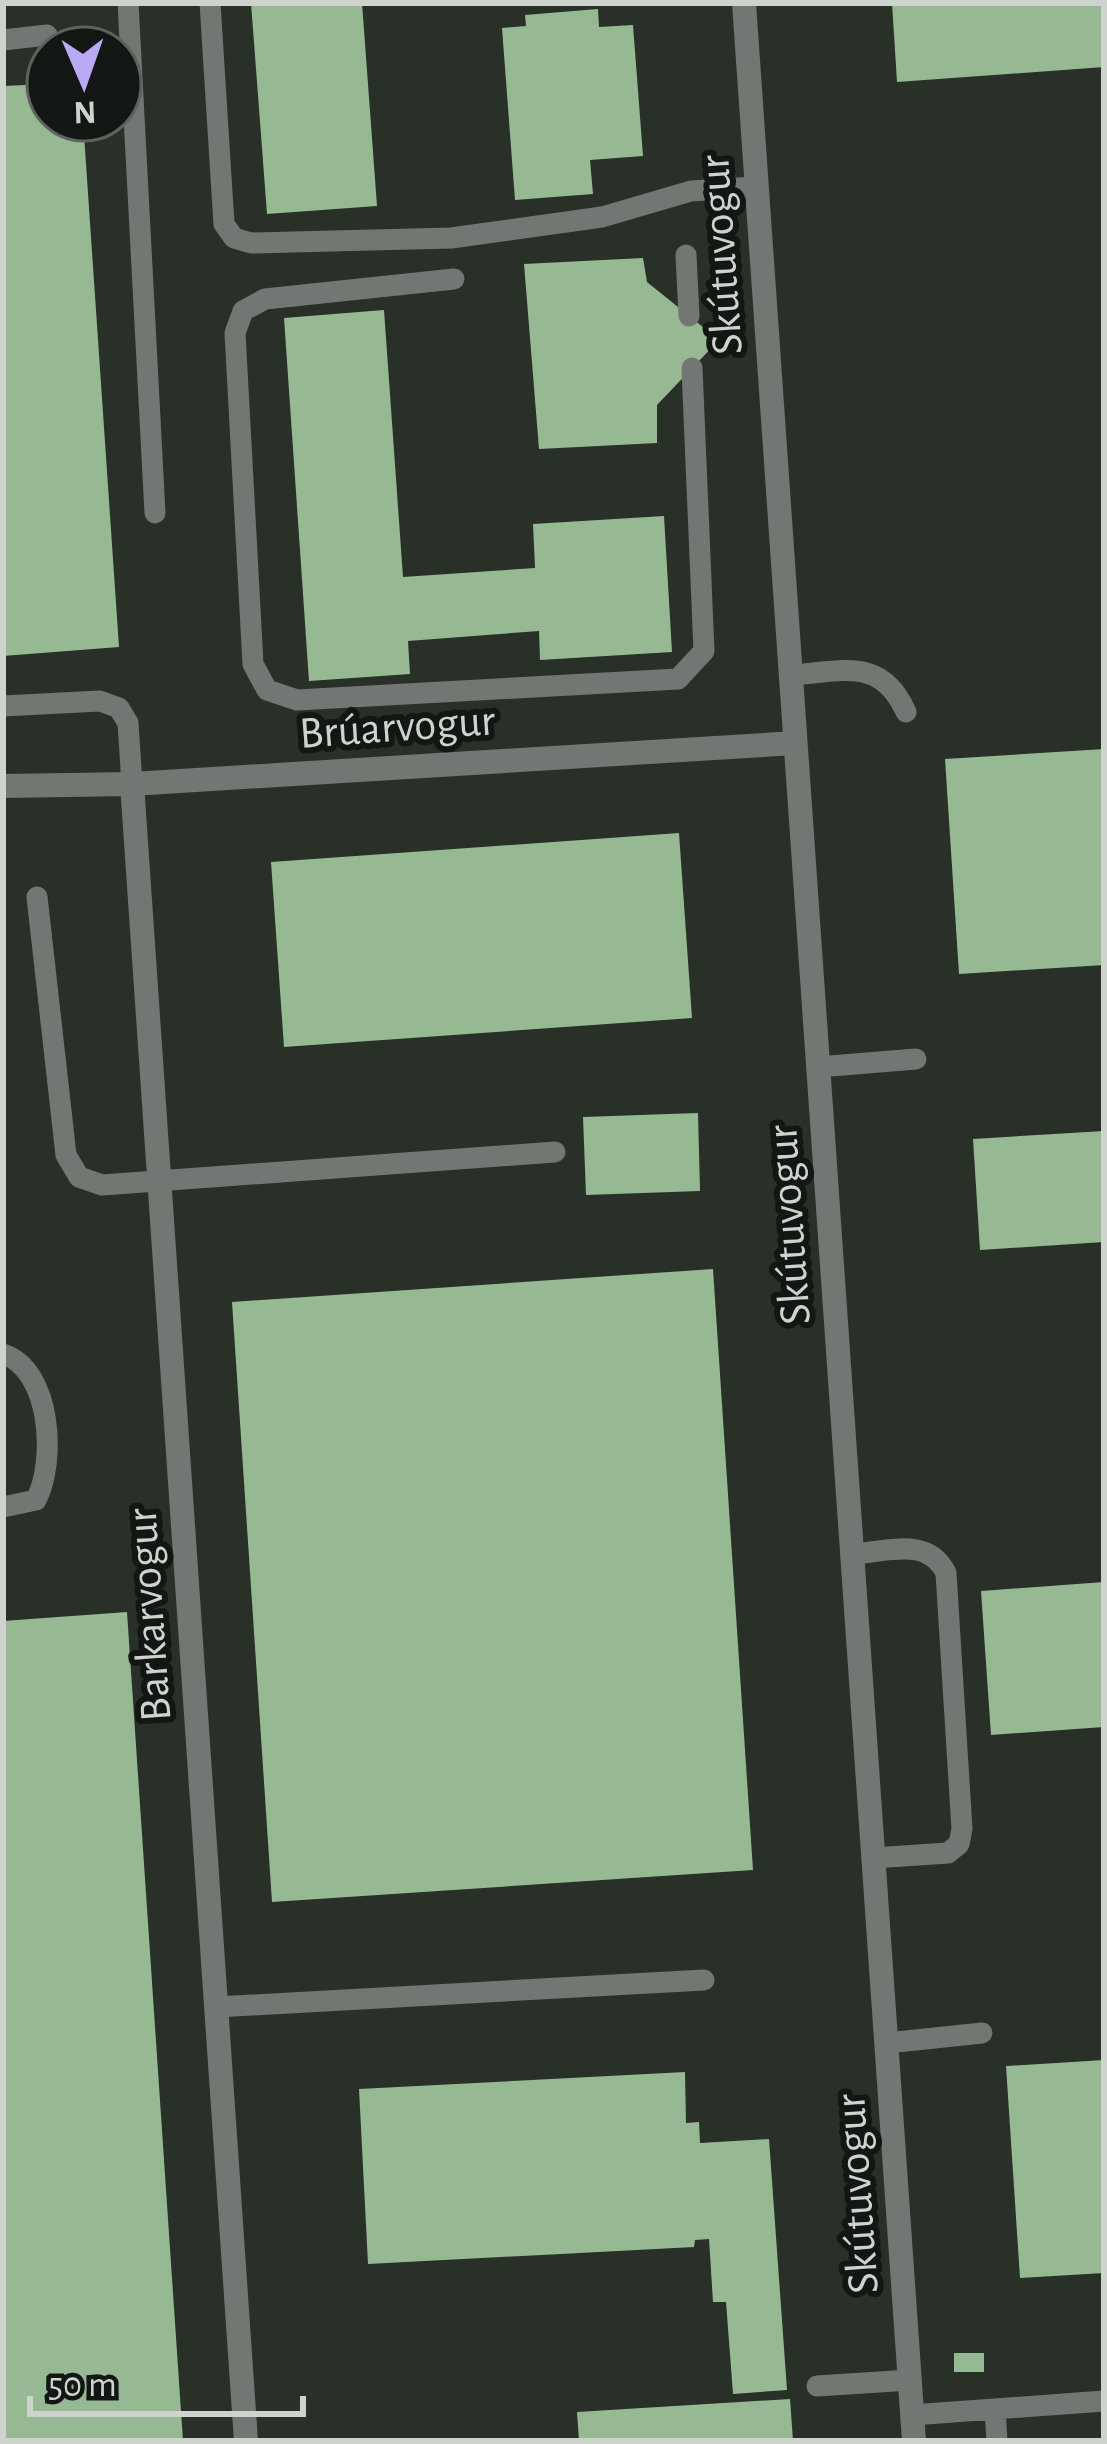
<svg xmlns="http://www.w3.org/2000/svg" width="1107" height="2444" font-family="'Alegreya Sans',sans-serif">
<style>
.building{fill:#96b994}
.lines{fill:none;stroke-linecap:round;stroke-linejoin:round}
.service{stroke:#737773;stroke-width:21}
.minor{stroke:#737773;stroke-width:24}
.labels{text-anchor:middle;stroke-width:12;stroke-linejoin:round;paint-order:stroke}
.street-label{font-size:45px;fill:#ced3ce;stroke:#131713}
</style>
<rect width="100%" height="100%" fill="#283028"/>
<path class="building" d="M251 3H362L377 206 267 214Z
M892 3H1104V67L897 82Z
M598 9 599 27 633 25 643 156 590 160 593 194 515 200 502 28 526 26 525 15Z
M48 84V120H83L119 647 3 656V86Z
M643 258 647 282 719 340 657 405V443L539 449 524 264Z
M384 310 403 577 535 568 533 524 664 516 672 652 540 660 539 631 408 641 410 674 309 681 284 318Z
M1104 749V965L959 974 945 759Z
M679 833 692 1018 284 1047 271 862Z
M698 1113 700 1191 586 1195 583 1117Z
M1104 1131V1242L980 1250 973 1139Z
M713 1269 753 1870 272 1902 232 1302Z
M1104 1582V1727L991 1735 981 1591Z
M127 1612 183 2441H3V1621Z
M1104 2060V2273L1020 2278 1006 2066Z
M685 2072 686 2123 699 2122 700 2143 769 2139 787 2390 733 2394 726 2302H713L709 2239 695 2240 694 2247 368 2264 359 2089Z
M954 2353H984V2372H954Z
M790 2399 793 2441H579L577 2412Z"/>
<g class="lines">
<path class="service" d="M128 3 155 513
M210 3 224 224 234 238 251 243 451 238 602 217 691 191 756 187
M3 40 47 35
M686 255 689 316
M454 279 265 299 243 311 235 333 253 664 267 690 297 700 678 679 704 651 692 368
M791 675C842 672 881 656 906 712
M3 706 100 701 119 708 128 723 132 784
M37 897 66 1155 79 1177 102 1185 555 1152
M818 1067 916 1059
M3 1354C52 1370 56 1462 36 1500L3 1507
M852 1554C887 1552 928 1536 946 1573L962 1829 959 1844 948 1853 873 1858
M216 2007 704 1980
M887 2043 982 2033
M817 2386 910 2380
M995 2410 997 2441
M912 2415 1104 2401"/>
<path class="minor" d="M744 3 914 2441
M132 784 246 2441
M3 786 132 784 795 743"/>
</g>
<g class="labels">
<g class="street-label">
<text transform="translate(719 255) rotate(-94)" y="16">Skútuvogur</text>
<text transform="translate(397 725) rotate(-4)" y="16">Brúarvogur</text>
<text transform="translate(787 1225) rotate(-94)" y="16">Skútuvogur</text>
<text transform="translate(147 1615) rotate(-94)" y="16">Barkarvogur</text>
<text transform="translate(855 2194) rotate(-94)" y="16">Skútuvogur</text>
</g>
</g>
<rect width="1107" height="2444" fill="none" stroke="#ced3ce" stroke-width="12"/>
<g transform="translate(84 84) rotate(178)"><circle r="57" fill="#131713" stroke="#5e625e" stroke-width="3"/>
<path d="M0-9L21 45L0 30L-21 45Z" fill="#baaaf6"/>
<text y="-18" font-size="33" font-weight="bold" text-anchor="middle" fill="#ced3ce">N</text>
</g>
<path d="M30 2396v18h273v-18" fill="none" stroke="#ced3ce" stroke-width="6"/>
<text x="48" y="2396" font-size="36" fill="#ced3ce" stroke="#131713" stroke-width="9" paint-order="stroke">50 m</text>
</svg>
